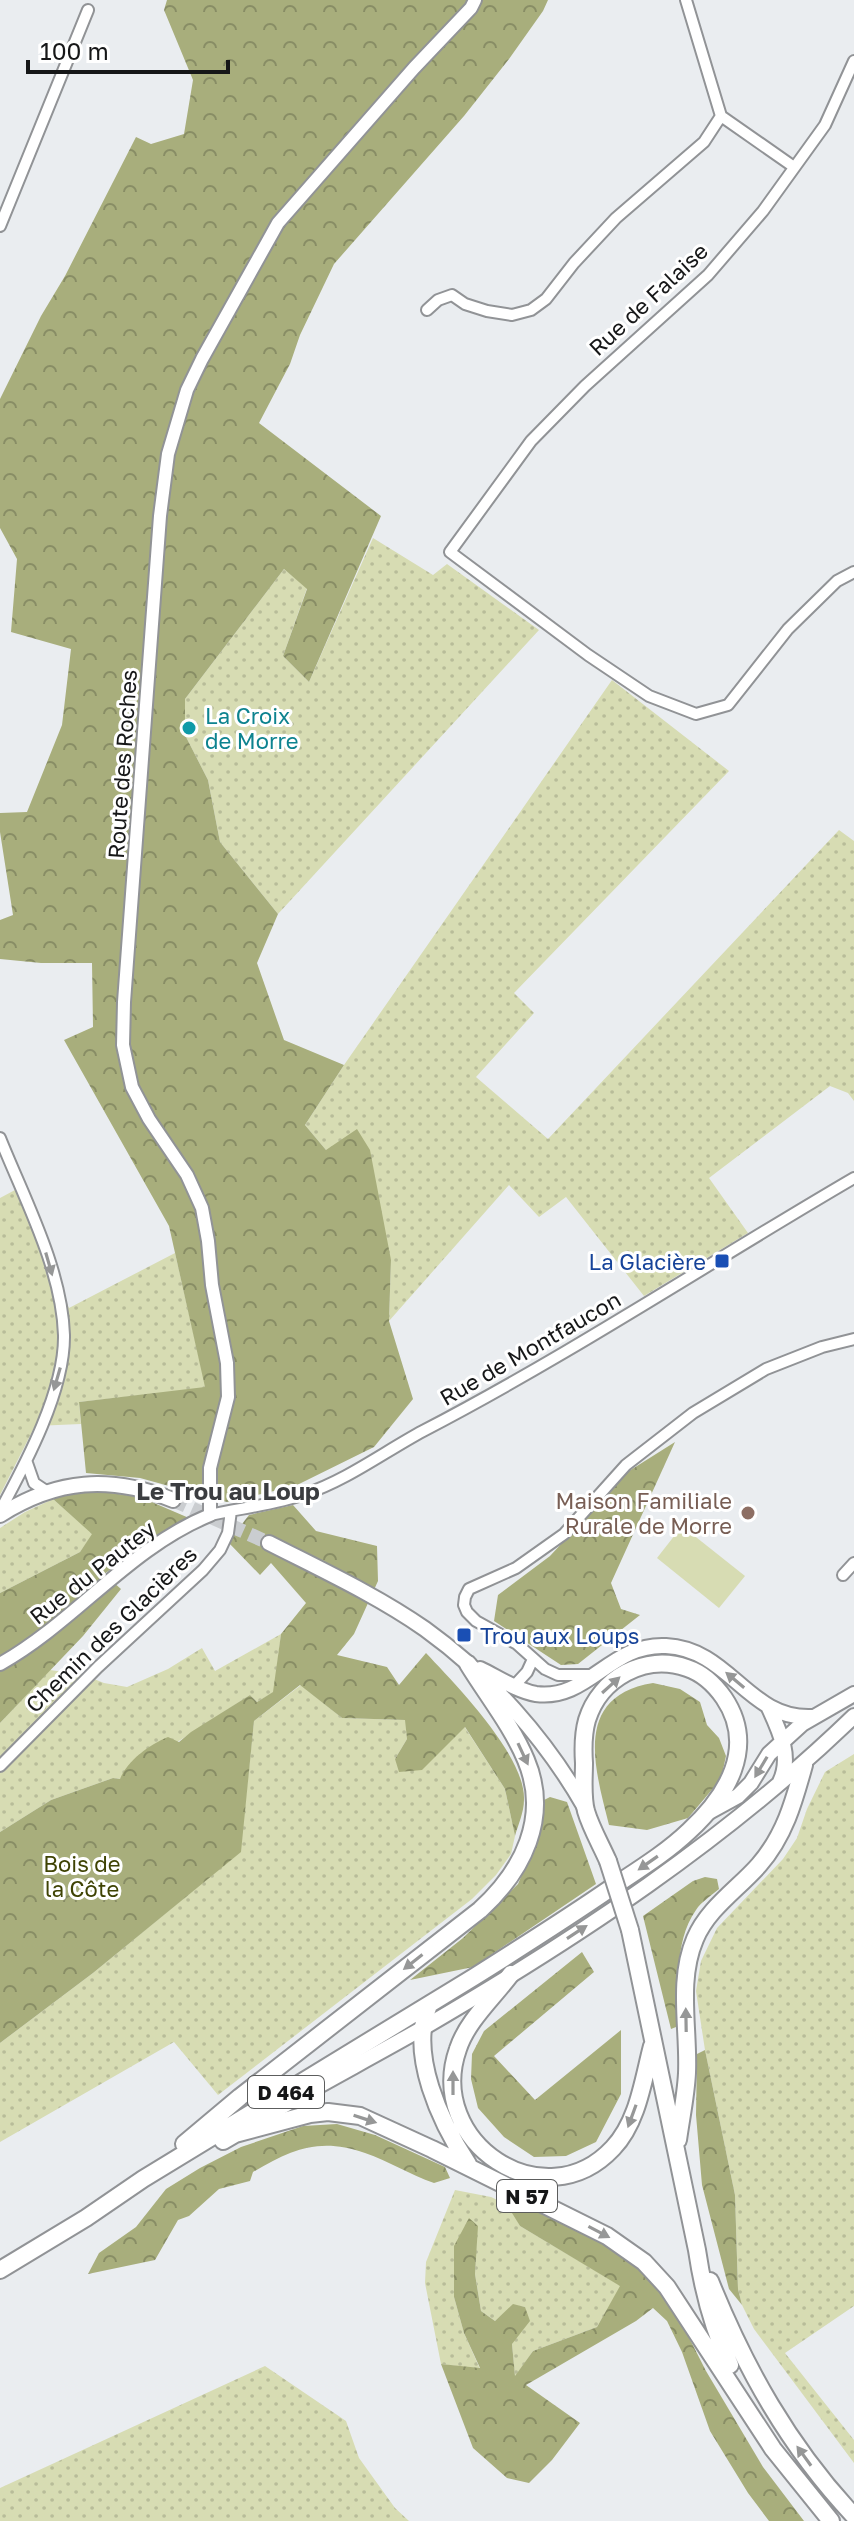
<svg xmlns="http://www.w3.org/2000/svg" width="854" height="2521" viewBox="0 0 854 2521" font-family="'Golos Text',sans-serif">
  <defs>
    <pattern id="grass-dots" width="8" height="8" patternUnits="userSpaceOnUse" patternTransform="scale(2)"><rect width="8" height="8" fill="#d7dcb3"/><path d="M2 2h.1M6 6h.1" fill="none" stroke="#b8bc99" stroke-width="1.8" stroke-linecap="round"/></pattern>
    <pattern id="forest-crowns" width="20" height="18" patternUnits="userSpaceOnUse" patternTransform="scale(2)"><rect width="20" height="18" fill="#a8ae7c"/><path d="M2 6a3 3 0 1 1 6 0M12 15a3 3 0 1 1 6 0" fill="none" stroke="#888d65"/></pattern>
  </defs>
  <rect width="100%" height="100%" fill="#eaedf0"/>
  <path fill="url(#grass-dots)" d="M373 538 433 575 447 564 539 630 278 914 220 842 208 780 185 735V699L284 569 307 588 283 656 309 682Z
    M612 680 729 771 514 993 534 1013 476 1077 548 1139 839 830 854 841V1101L848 1093 830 1086 709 1178 748 1233 644 1296 566 1197 539 1217 509 1185 389 1321 391 1260 326 1150 305 1125 344 1065Z
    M15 1190 69 1308 175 1253 206 1388 79 1402 81 1424 35 1426 0 1495V1198Z
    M53 1499 93 1534 80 1552 0 1593V1528L25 1512Z
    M281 1634 274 1692 257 1702 250 1695 120 1779 113 1778 51 1800 0 1832V1723L50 1670 84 1675 104 1683 127 1687 168 1669 202 1648 215 1671Z
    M301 1685 342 1718 406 1720 407 1739 395 1759 422 1769 464 1726 505 1789 515 1836 511 1854 496 1875 472 1899 218 2095 174 2042 0 2142V2043L93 1973 240 1852 254 1721Z
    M854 1754V2306L785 2353 854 2440V2463L754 2329 742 2305 738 2289 735 2195 705 2050 696 1991 701 1961 717 1928 783 1859 797 1838 807 1809 825 1772Z
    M455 2190 491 2197 510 2206 520 2226 621 2286 597 2327 533 2351 515 2377 512 2344 525 2307 514 2305 495 2321 481 2311 475 2274 477 2226 454 2297 464 2333 480 2369 441 2364 425 2283 426 2262Z
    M265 2366 346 2421 359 2458 395 2508 409 2521H0V2488Z"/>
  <path fill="url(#forest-crowns)" d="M167 0H548L543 11 509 59 464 116 334 264 300 335 290 364 259 423 381 516 309 682 283 656 307 589 284 569 185 699V735L208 780 220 842 278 914 257 963 284 1040 344 1065 305 1125 326 1150 357 1129 370 1150 391 1260 389 1321 413 1399 374 1447 295 1486 227 1502 140 1478 86 1473 79 1402 205 1387 169 1226 64 1040 93 1027 92 963H41L0 959V920L13 915 0 832V813L27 812 62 725 71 649 11 632 17 559 0 528V399L41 316 65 276 136 137 151 144 184 134 193 80 164 10Z
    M675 1442 611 1583 621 1609 640 1615 578 1664 561 1665 494 1621 498 1595 550 1556 629 1471Z
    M82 1489 140 1497 189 1518 165 1532 104 1574 121 1589 83 1636 0 1723V1593L80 1552 92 1534 53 1499Z
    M293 1505 316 1531 377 1546 378 1581 354 1634 337 1655 387 1667 399 1685 426 1653C455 1684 526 1756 524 1800 524 1812 518 1825 515 1836L505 1789 465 1727 422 1770 399 1772 395 1759 407 1739 405 1720 342 1718 300 1685 254 1721 241 1852 93 1973 0 2043V1832L51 1800 113 1778 120 1779C128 1760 149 1745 168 1737L179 1742 191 1732 250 1695 257 1702 273 1692 281 1634 306 1603 271 1563 260 1575 228 1542 249 1515Z
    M653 1683 680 1689 700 1702 707 1725 719 1738 726 1756 721 1779 688 1818 647 1830 609 1825C595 1769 572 1696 653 1683Z
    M550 1797 567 1802 596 1884 473 1967 410 1980 463 1938 518 1884 537 1838 544 1800Z
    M705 1877 717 1879 719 1889C711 1896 701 1902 696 1910 672 1944 681 1990 676 2027L671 2029 643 1916 693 1881Z
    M582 1952 594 1972 494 2056 535 2100 621 2030V2094L596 2142 566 2156 534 2157 504 2137 478 2108 471 2079 472 2054 484 2031Z
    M705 2050 735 2195 738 2289 742 2305 729 2289 702 2185 696 2115 697 2054Z
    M337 2124 375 2135 445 2167 450 2178 434 2183C410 2175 389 2161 365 2153 320 2137 292 2149 253 2172L250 2181 219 2189 189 2216 178 2220 155 2260 88 2274 99 2253 136 2227 166 2189 200 2168 241 2147 303 2126Z
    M508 2197 612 2248 651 2279 674 2308 706 2371 763 2467 804 2521H769L748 2493 710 2431 682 2352 667 2321 653 2308 636 2321 526 2385 580 2423 552 2460 529 2483 507 2478 473 2448 441 2364 480 2368 464 2333 454 2297V2246L469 2218 478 2226 475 2274 481 2311 495 2321 513 2304 525 2307 530 2321 512 2344 515 2376 533 2351 597 2327 620 2286 520 2226 507 2205Z"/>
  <path fill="#d7dcb3" d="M682 1526 745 1576 719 1608 657 1558Z"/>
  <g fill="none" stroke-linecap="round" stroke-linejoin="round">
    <path stroke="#cacdd0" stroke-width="14" stroke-dasharray="14 7" stroke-linecap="butt" d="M173 1500 269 1543"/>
    <g stroke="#919396" stroke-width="14">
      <path id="minor" d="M686 0 721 116
        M854 61 825 125 763 211 708 275 585 386 531 441 450 552 588 655 649 696 696 714 728 705 788 629 837 581 854 572
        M721 116 794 167
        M0 226 88 10
        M427 310 438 300 452 295 465 304 487 311 512 315 531 310 546 299 574 263 616 218 704 142 721 116
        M0 1138C24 1198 62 1269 64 1335 65 1390 26 1463 0 1511
        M27 1463 34 1483 46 1491
        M210 1515C241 1508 274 1505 305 1494 347 1480 384 1452 423 1431 571 1354 710 1262 854 1178
        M843 1575 854 1563
        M592 1675H558L545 1669 517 1644 476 1621 467 1612 464 1605 465 1597 469 1589 516 1568 564 1534 626 1465 693 1413 766 1369 822 1347 854 1339
        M515 1685 527 1672 533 1659
        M0 1766 98 1667 203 1570 220 1550 228 1533 231 1511"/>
    </g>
    <g stroke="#919396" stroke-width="16">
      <path id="tertiary" d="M0 1664C75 1622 129 1548 210 1515V1468L228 1397 227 1363 212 1285 208 1241 202 1208 187 1175 149 1119 132 1087 123 1045 124 1002 160 516 168 454 187 390 202 359 278 223 414 68 471 8 475 0"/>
    </g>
    <g stroke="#919396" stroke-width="18">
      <path id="secondary" d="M0 1515C57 1479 110 1475 173 1500
        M269 1543C322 1570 376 1595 425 1629 489 1675 545 1738 584 1806
        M480 1669C497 1677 517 1691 536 1694 588 1701 610 1643 666 1646 730 1649 748 1720 812 1717
        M769 1708C780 1732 792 1757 780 1782
        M707 1813 738 1796 751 1783 769 1754 802 1724 854 1694
        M243 2129C302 2094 363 2062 423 2028 576 1939 726 1840 854 1716"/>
    </g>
    <g stroke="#919396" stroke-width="20">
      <path id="primary" d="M630 1930 697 2250C703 2291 712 2327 730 2365
        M511 1974C494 1997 467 2021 458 2049 425 2142 544 2222 613 2148 638 2122 643 2080 652 2046
        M429 2005C408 2054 441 2123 468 2164
        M678 2140C681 2118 686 2095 687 2073 689 2029 677 1981 695 1939 708 1908 738 1889 759 1865 785 1835 794 1801 804 1765
        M223 2141 235 2134 310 2114 328 2112 360 2116 432 2149 607 2236 644 2262 667 2287 773 2449 831 2521
        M184 2144 240 2097 480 1910C523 1871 550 1817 526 1760 512 1726 487 1695 468 1664
        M0 2270 86 2218 143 2179C253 2112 364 2044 474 1977 520 1948 566 1919 611 1888 638 1870 666 1853 689 1831 727 1796 757 1747 724 1698 715 1685 702 1673 687 1668 645 1653 600 1678 587 1720 583 1734 583 1748 584 1763 584 1778 582 1796 586 1811 591 1828 601 1845 608 1861
        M710 2281C745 2368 789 2447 854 2516"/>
    </g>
    <use href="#minor" stroke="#fff" stroke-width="10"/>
    <use href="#tertiary" stroke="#fff" stroke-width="12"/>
    <use href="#secondary" stroke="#fff" stroke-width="14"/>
    <use href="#primary" stroke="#fff" stroke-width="16"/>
    <g stroke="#919396" stroke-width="20" stroke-linecap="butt">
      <path id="primary-bridge" d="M608 1861 630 1930"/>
    </g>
    <use href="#primary-bridge" stroke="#fff" stroke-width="16"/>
  </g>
  <defs><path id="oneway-solid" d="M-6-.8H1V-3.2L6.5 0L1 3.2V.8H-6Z" transform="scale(2)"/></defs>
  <g fill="#969797">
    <use href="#oneway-solid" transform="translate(49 1264) rotate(74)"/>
    <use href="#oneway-solid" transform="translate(57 1379) rotate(106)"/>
    <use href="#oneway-solid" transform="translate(735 1680) rotate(-140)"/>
    <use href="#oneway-solid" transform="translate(611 1685) rotate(-42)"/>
    <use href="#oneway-solid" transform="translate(523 1754) rotate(65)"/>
    <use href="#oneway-solid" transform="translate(761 1767) rotate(121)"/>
    <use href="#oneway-solid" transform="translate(648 1863) rotate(145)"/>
    <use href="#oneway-solid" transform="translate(577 1932) rotate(-33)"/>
    <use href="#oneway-solid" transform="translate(413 1962) rotate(142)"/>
    <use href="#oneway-solid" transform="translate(686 2020) rotate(-91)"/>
    <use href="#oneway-solid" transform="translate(453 2083) rotate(-90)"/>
    <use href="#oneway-solid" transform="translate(632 2116) rotate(110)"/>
    <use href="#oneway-solid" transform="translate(365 2119) rotate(18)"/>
    <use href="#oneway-solid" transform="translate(599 2232) rotate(28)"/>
    <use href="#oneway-solid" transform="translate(804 2456) rotate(-126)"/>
  </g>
  <circle fill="#0f9aa8" stroke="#fff" stroke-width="3" cx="189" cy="728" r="8"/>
  <g fill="#1a4fb4" stroke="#fff" stroke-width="3">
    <rect x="714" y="1253" width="16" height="16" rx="4"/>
    <rect x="456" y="1627" width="16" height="16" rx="4"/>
  </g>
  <circle fill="#8d6e63" stroke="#fff" stroke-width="3" cx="748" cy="1513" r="8"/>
  <g text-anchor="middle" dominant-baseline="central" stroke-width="6" stroke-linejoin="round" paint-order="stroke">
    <g fill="#fff" stroke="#5c5d5d" stroke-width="2">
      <rect x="248" y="2076" width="76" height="32" rx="6"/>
      <rect x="497" y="2180" width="60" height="32" rx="6"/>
    </g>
    <g font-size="20" font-weight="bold" fill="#161718">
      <text x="286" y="2092">D 464</text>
      <text x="527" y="2196">N 57</text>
    </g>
    <g font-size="22" fill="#161718" stroke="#fff">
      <text transform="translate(648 299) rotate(-43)">Rue de Falaise</text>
      <text transform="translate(122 764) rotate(-86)">Route des Roches</text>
      <text transform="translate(530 1348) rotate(-30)">Rue de Montfaucon</text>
      <text transform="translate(92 1572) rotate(-38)">Rue du Pautey</text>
      <text transform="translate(111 1629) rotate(-44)">Chemin des Glacières</text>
    </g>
    <g font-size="22" fill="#0d838f" stroke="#fff" text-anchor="start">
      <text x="205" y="715">La Croix<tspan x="205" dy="25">de Morre</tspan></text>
    </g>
    <g font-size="22" fill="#164399" stroke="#fff" text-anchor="end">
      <text x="706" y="1261">La Glacière</text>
      <text x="480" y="1635" text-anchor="start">Trou aux Loups</text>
    </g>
    <g font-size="22" fill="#785e54" stroke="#fff" text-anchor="end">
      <text x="732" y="1500">Maison Familiale<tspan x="732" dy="25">Rurale de Morre</tspan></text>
    </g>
    <g font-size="22" fill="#3f4304" stroke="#fff">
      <text x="82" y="1863">Bois de<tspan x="82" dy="25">la Côte</tspan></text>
    </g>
    <g font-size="24" font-weight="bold" fill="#3b3d40" stroke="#fff">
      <text x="228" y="1490">Le Trou au Loup</text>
    </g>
  </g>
  <path d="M28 60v12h200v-12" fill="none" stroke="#161718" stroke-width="4"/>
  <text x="40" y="60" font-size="24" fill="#161718" stroke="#ffffff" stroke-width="6" paint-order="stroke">100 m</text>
</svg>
